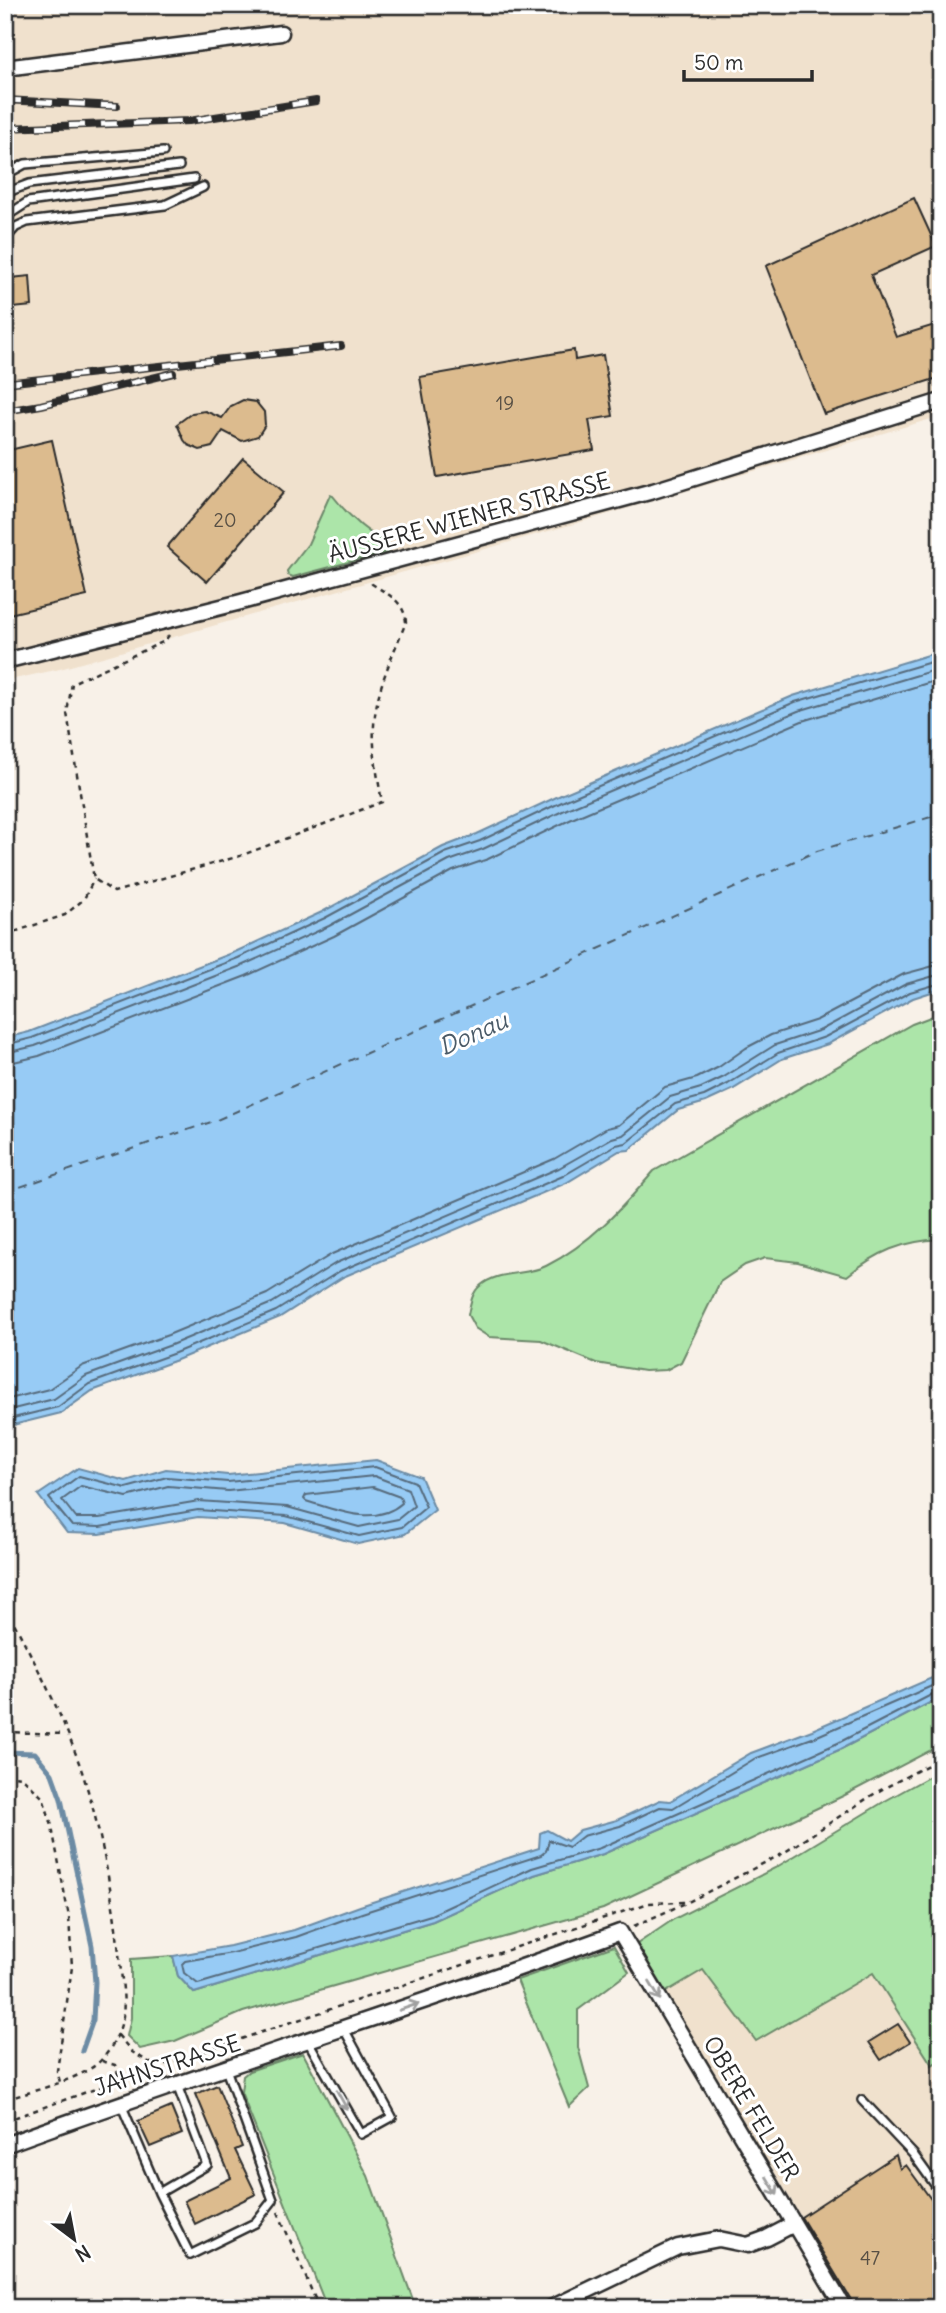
<svg xmlns="http://www.w3.org/2000/svg" width="946" height="2313" viewBox="0 0 946 2313" font-family="Delius,sans-serif">
  <rect width="100%" height="100%" fill="#f8f1e8"/>
  <filter id="ink" filterUnits="userSpaceOnUse"><feTurbulence type="fractalNoise" baseFrequency=".0143" numOctaves="2"/><feDisplacementMap in="SourceGraphic" scale="14" xChannelSelector="R" yChannelSelector="G"/><feConvolveMatrix kernelMatrix="1 2 1 2 8 2 1 2 1" color-interpolation-filters="sRGB"/></filter>
  <g filter="url(#ink)">
    <path fill="#f0e1cd" d="M5 5H941V416L595 518 60 669 5 681Z
      M703 1970 756 2041 873 1973 931 2065 941 2059V2308H856L666 1992Z"/>
    <path fill="#ace5a9" stroke="#6c886a" stroke-width="2" d="M330 495 333 496C349 517 366 532 389 545L390 549 387 552 293 577 288 575 287 571 308 544Z
      M941 1013V1239C902 1241 877 1252 847 1276L798 1262 765 1258 745 1265 720 1282 681 1362 666 1370 644 1371 596 1363 541 1340 489 1337 475 1328 468 1315C470 1305 472 1292 480 1286 498 1270 526 1276 546 1266 590 1244 623 1207 654 1171L912 1024Z
      M941 1697V1745L845 1795 603 1909 243 2012 175 2041 140 2049 127 2036 131 2018V1959L173 1956 178 1976 194 1993 433 1921 534 1875 603 1854 841 1749Z
      M941 1770V2059L932 2065 873 1973 756 2041 703 1970 666 1992 637 1944 674 1919 775 1868 885 1801Z
      M614 1946 629 1972 578 2010V2047L589 2088 569 2107 517 1980Z
      M303 2053 368 2176 416 2308H327L241 2092 243 2076 249 2071Z"/>
    <path fill="#97cbf5" stroke="#6c8ba4" stroke-width="2" d="M941 651V989L913 998 828 1044 782 1059 732 1090 706 1102 678 1110 629 1150 619 1151 566 1183 343 1277 280 1317 177 1360 92 1391 61 1413 5 1427V1038L29 1032 235 952 322 912 443 847 477 834 563 794 793 696Z
      M376 1460 421 1477 435 1510 405 1534 358 1544 285 1523 198 1517 100 1534 67 1533 38 1495 78 1468 126 1481 166 1469 228 1475Z
      M941 1674V1697L841 1749 603 1854 534 1875 433 1921 194 1993 178 1976 173 1956 230 1946 294 1930 360 1906 539 1848 540 1833 547 1830 567 1841 580 1830 617 1820 660 1800 670 1801 751 1753 812 1730Z"/>
    <g fill="none" stroke-linecap="round" stroke-linejoin="round">
      <path stroke="#566b7c" stroke-width="2" d="M5 1045 32 1038 238 958 325 918 445 853 480 841 566 800 795 702 941 659
        M5 1053 35 1046 241 966 329 926 449 861 483 849 569 808 798 711 941 668
        M5 1064 39 1056 246 976 334 936 453 871 488 859 574 818 802 721 941 679
        M5 1400 49 1389 82 1366 168 1335 267 1294 332 1254 554 1159 607 1128 619 1125 665 1087 697 1078 719 1067 746 1048 771 1035 817 1020 904 974 941 964
        M5 1411 54 1399 86 1376 171 1345 272 1303 336 1263 559 1168 612 1138 623 1135 670 1097 701 1088 724 1077 775 1045 821 1030 906 984 941 974
        M5 1420 58 1407 89 1384 175 1353 276 1311 340 1271 563 1176 616 1145 626 1143 675 1104 704 1096 728 1084 778 1053 825 1037 910 992 941 983
        M375 1467 415 1482 426 1507 402 1527 359 1536 286 1516 198 1510 100 1527 72 1526 49 1498 79 1476 126 1488 167 1477 228 1482Z
        M374 1476 408 1489 414 1506 398 1519 359 1527 287 1507 199 1501 99 1518H76L62 1500 81 1486 127 1497 168 1486 228 1491Z
        M373 1487 400 1497 402 1503C375 1527 336 1510 306 1501L304 1499 306 1495Z
        M941 1682 815 1737 754 1759 673 1808 660 1807 620 1826 583 1836 569 1847 549 1840 546 1851 541 1855 362 1913 296 1937 232 1953 185 1961 182 1964 184 1973 198 1984 431 1915 532 1868 600 1848 838 1743 935 1693 941 1692"/>
      <path stroke="#6c8ba4" stroke-width="5" d="M5 1752 35 1753 52 1774 61 1799 92 1946 95 1982 93 2020 82 2051"/>
      <path stroke="#4b5b68" stroke-width="2" stroke-dasharray="9 7" stroke-linecap="butt" d="M5 1192 217 1120 817 851 941 814"/>
    </g>
    <path fill="#dcbb8e" stroke="#2b2b2b" stroke-width="2" d="M914 198 936 246 871 275 896 337 941 323V377L824 414 766 266Z
      M30 276 32 306 13 308 11 278Z
      M574 350 575 360 603 355 613 416 589 420 594 450 437 477 420 377Z
      M243 400 256 402 264 412 265 425 258 436 242 441 223 431 212 447 200 450 188 445 184 440 177 424 192 413 205 411 222 418 231 406Z
      M52 440 87 596 5 615V451Z
      M243 458 284 492 207 582 167 547Z
      M898 2024 910 2042 881 2060 869 2042Z
      M217 2085 242 2147 235 2150 256 2194 195 2224 184 2201 231 2178 196 2094Z
      M171 2107 182 2134 150 2147 138 2121Z
      M896 2155 900 2169 906 2165 941 2213V2308H856L801 2217Z"/>
    <g fill="none" stroke-linecap="round" stroke-linejoin="round">
      <g stroke="#2b2b2b" stroke-width="12">
        <path id="lane" d="M5 175 25 164 163 152
          M5 196 13 190 29 184 179 166
          M5 217 28 202 194 179
          M5 239 16 227 27 222 165 205 203 187
          M308 2041 361 2134 392 2117 344 2029
          M862 2100 913 2154 941 2193
          M121 2104 159 2193 190 2255 255 2223 273 2200 226 2069
          M159 2193 207 2165 177 2085"/>
      </g>
      <g stroke="#2b2b2b" stroke-width="19">
        <path id="street" d="M5 68 281 33
          M5 661 241 602 653 491 941 401
          M5 2145C209 2070 416 2007 620 1932L844 2308
          M5 2306 7 2308
          M551 2308 678 2247 719 2239 748 2245 767 2238 794 2224"/>
      </g>
      <path stroke="#2b2b2b" stroke-width="2.5" stroke-dasharray="5 5" stroke-linecap="butt" d="M169 635 165 641 72 683 67 713 94 879 114 892 240 856 382 802C377 773 371 744 375 715 379 683 394 652 406 622 404 601 389 595 372 584L371 581
        M5 935 65 915 84 899 94 879
        M5 1606C35 1662 66 1720 85 1781 103 1839 114 1902 120 1963 122 1981 125 1999 123 2016 120 2032 113 2047 102 2059 85 2079 31 2091 5 2100
        M5 1732 65 1734
        M5 1775 22 1777 43 1798 51 1822 69 1917 72 1967 57 2071 60 2082
        M634 1926 688 1902 782 1854 877 1792 941 1758
        M118 2035 132 2052 157 2067
        M102 2061 115 2065 123 2089
        M5 2121 157 2067 649 1903 688 1902
        M278 2212 319 2308"/>
      <use href="#lane" stroke="#fff" stroke-width="7"/>
      <use href="#street" stroke="#fff" stroke-width="14"/>
      <g stroke="#2b2b2b" stroke-width="8">
        <path id="rail" d="M5 100 117 106
          M5 128 189 121 316 101
          M5 383 341 346
          M5 411 41 405 173 373"/>
      </g>
      <use href="#rail" stroke="#fff" stroke-width="5" stroke-dasharray="16" stroke-linecap="butt"/>
    </g>
    <defs><path id="oneway-shaft" d="M-6 0H5M1.5-3L5.5 0L1.5 3" fill="none" stroke-width="1.6" stroke-linecap="round" stroke-linejoin="round" transform="scale(1.75)"/></defs>
    <g stroke="#a0a0a0">
      <use href="#oneway-shaft" transform="translate(655 1991) rotate(59)"/>
      <use href="#oneway-shaft" transform="translate(409 2007) rotate(-19)"/>
      <use href="#oneway-shaft" transform="translate(342 2100) rotate(61)"/>
      <use href="#oneway-shaft" transform="translate(772 2186) rotate(59)"/>
    </g>
  </g>
  <g text-anchor="middle" dominant-baseline="central" stroke-width="6" stroke-linejoin="round" paint-order="stroke">
    <g font-size="19" fill="#574f44">
      <text x="505" y="403">19</text>
      <text x="225" y="520">20</text>
      <text x="870" y="2258">47</text>
    </g>
    <g font-size="23" fill="#2b2b2b" stroke="#fff">
      <text transform="translate(469 517) rotate(-15)">ÄUSSERE WIENER STRASSE</text>
      <text transform="translate(167 2065) rotate(-18)">JAHNSTRASSE</text>
      <text transform="translate(752 2108) rotate(59)">OBERE FELDER</text>
    </g>
    <g font-size="24" font-style="italic" fill="#4b5b68" stroke="#fff">
      <text transform="translate(473 1033) rotate(-24)">Donau</text>
    </g>
  </g>
  <rect width="946" height="2313" fill="none" stroke="#fff" stroke-width="28"/>
  <rect x="14" y="14" width="918" height="2285" fill="none" stroke="#2b2b2b" stroke-width="2.5" filter="url(#ink)"/>
  <g transform="translate(74 2239) rotate(148)" stroke="#ffffff" stroke-width="5" paint-order="stroke">
  <path d="M0-5L12 26L0 18L-12 26Z" fill="#2b2b2b"/>
  <text y="-10" font-size="19" font-weight="bold" text-anchor="middle" fill="#2b2b2b">N</text>
  </g>
  <path d="M684 70v10h128v-10" fill="none" stroke="#2b2b2b" stroke-width="3.5"/>
  <text x="694" y="70" font-size="21" fill="#2b2b2b" stroke="#ffffff" stroke-width="5" paint-order="stroke">50 m</text>
</svg>
